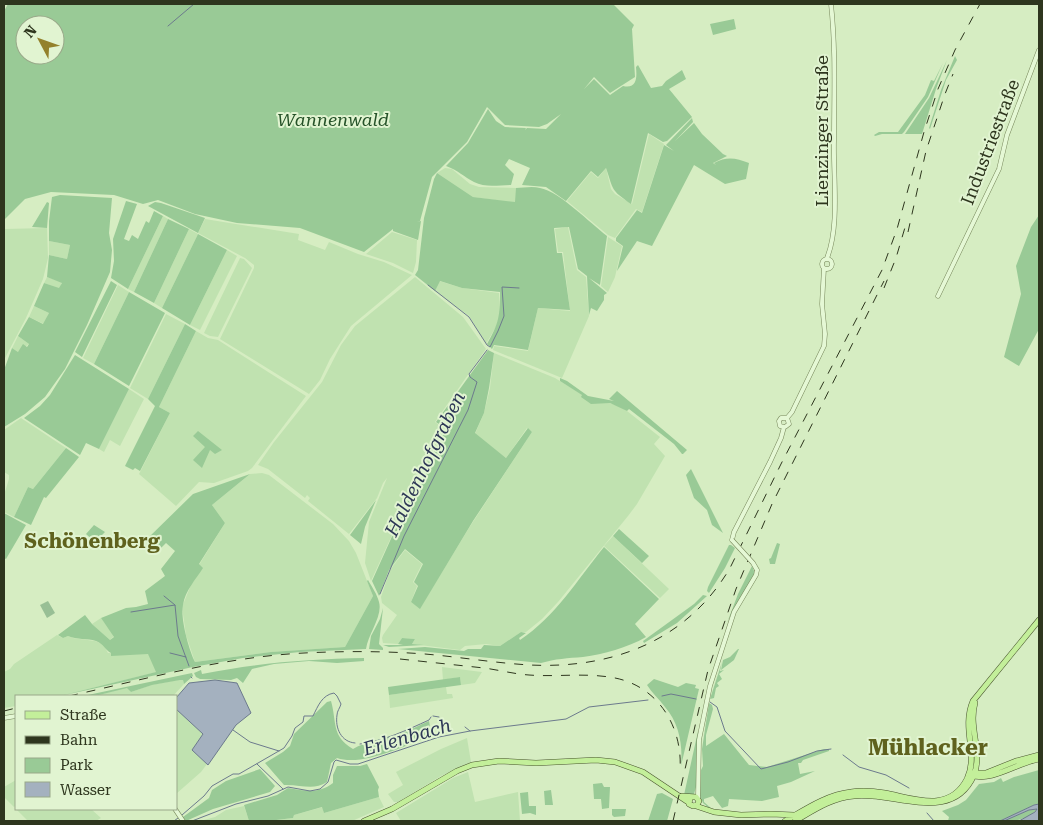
<svg xmlns="http://www.w3.org/2000/svg" width="1043" height="825" viewBox="0 0 1043 825" font-family="'Roboto Serif',serif">
  <rect width="100%" height="100%" fill="#d6edc2"/>
  <path fill="#c0e2b0" d="M649 134 664 144 642 212 636 209 615 238 608 235 567 201 591 172 598 178 606 168 611 189 615 194 632 204Z
    M445 168 452 169 470 184 479 187 516 188V203L473 197 437 173Z
    M163 216 168 219 134 292 128 289Z
    M205 219 299 234 298 240 325 250 329 242 358 254 384 262 412 275 351 326 330 359 320 380 309 394 220 339 254 268V265L245 258 198 233Z
    M568 227 577 270 586 277 589 316 562 378 493 350 494 346 528 351 538 308 570 311 563 252H558L555 229Z
    M47 228 48 258 43 279 26 318 4 360V229Z
    M189 229 198 234 162 308 154 303Z
    M392 232 417 240 416 262 413 273 393 263 366 254Z
    M608 237 622 246 615 277 608 292 601 286Z
    M49 241 70 245 67 259 49 255Z
    M227 250 237 256 200 330 190 325Z
    M240 258 244 259 252 268 218 337 210 336 204 333Z
    M47 277 62 282 60 289 44 283Z
    M415 277 463 317 486 349 435 422 445 429 410 496 371 581 365 563 369 522 387 478 383 483 377 498 349 534 308 501 310 498 307 495 305 498 268 469 258 465 274 442 322 382 341 345 355 326Z
    M439 281 462 288 499 293 500 313 497 325 486 344 469 316 435 291Z
    M118 285 129 292 94 364 83 358Z
    M34 306 49 313 44 324 29 317Z
    M166 314 185 324 148 399 130 388Z
    M196 331 208 338 218 340 306 396 252 468 248 471 214 483 199 482 176 506 139 474 170 413 159 407Z
    M18 336 29 344 18 352 12 348Z
    M494 353 555 378 583 395 616 405 627 411 660 437 654 444 665 456 637 504 628 516 558 602 542 619 526 632H521L500 646 486 644 465 646 460 650 412 644 415 639 402 638 398 644 383 643 382 638 383 635 397 615 382 603 381 597 390 570 405 550 422 564 413 582 417 586 411 602 420 608 469 528 532 432 527 428 506 458 475 434 484 413 490 388Z
    M129 389 144 399 120 446 110 440 104 452 99 449Z
    M21 418 66 448 33 489 28 487 14 517 4 512V495L9 479V475L4 472V430Z
    M262 473 269 475 333 524 349 541 356 553 373 596 345 647 272 652 195 662 186 635 182 607 199 565 225 523 212 505 250 474Z
    M613 536 669 589 660 598 604 546Z
    M101 618 114 636 110 640 92 624Z
    M57 635 63 638 68 636 73 638 95 641 103 644 108 653H148L157 672 60 696H16V706L4 708V672L10 669 14 664Z
    M442 667 482 672 475 683 461 685 460 677 443 680Z
    M183 679 184 684 173 696H95L128 687 131 692 151 685Z
    M446 687 447 694H452L453 698 390 708 389 695Z
    M176 709 203 734 192 750 207 764 201 772 176 794Z
    M467 738 471 762 441 776 398 802H394L388 794 403 785 396 772 441 749Z
    M468 772 475 802 518 792 520 821H401L396 813 453 778Z
    M16 780V805L14 807 4 797V787Z
    M379 797 384 807 352 821H268L293 818 294 815 323 807 324 813Z
    M244 806 249 821H200L215 817 226 810Z
    M18 809H91L101 818 96 821H28L17 810Z"/>
  <path fill="#99ca96" fill-rule="evenodd" d="M8 4H613L634 25 632 29 635 77 610 93 594 77 584 89 594 79 610 95 623 86C637 89 637 78 636 67L638 65 651 88 662 86 666 81 682 70 686 79 669 89 692 117 667 141 663 142 648 133 631 204C610 189 614 191 606 168L598 177 591 171 566 201 546 187 522 185 530 168 509 159 505 165 514 174 511 185C499 185 485 188 474 182 464 177 458 170 446 166L468 143 488 109 496 121 505 127 526 128 525 130 527 128 546 129 561 114 547 124 539 127 505 125 487 107 467 142 432 177 420 221 417 222 421 221 418 240 393 231V229L364 252 300 228 237 223 195 214 158 200 143 204 114 195 51 192 25 199 4 220V11ZM25 25H55V55H25Z
    M734 19 736 29 713 35 710 24Z
    M955 56 957 60 946 80 930 129 929 128 941 90Z
    M947 60 936 89 922 134H905L929 98Z
    M943 63 928 97 904 132 902 134H882L875 136 874 135 879 132H898L925 95 931 80 934 81Z
    M692 118 693 122 675 141 694 123 702 134 723 154 727 156 713 163 716 165 714 163C727 156 736 158 749 163L746 179 725 184 694 165 652 246 637 241 617 271 623 246 616 241V238L637 210 642 213 664 145 674 151 666 145Z
    M437 173 473 197 515 202 516 188C523 188 532 186 540 188 559 191 591 224 607 236L600 285 589 278 607 293 604 295V300L597 311 591 308 589 315 587 276 578 269 569 227 554 228 557 253H562L570 310 538 308 528 350 494 345 492 349 487 344C499 323 500 316 500 292L462 288 440 281 435 291 415 275 418 270 424 218 434 179Z
    M60 195 112 198 109 233 112 250 110 272 87 325 65 369 45 397 25 414 4 427V370L12 348 18 352 23 344 27 347 29 344 18 336 29 317 43 324 49 313 34 306 44 283 59 288 62 283 47 277 49 255 67 259 70 245 49 241V221L52 197Z
    M126 201 137 204 124 239 129 241 132 235 138 239 146 221 149 223 154 211 163 216 128 289 111 278 114 261 113 239Z
    M47 202 49 203 47 228 32 227Z
    M155 202 161 203 205 218 198 233 148 206Z
    M1039 215V329L1019 366 1004 357 1021 294 1016 266 1031 227Z
    M168 219 189 229 154 303 134 292Z
    M198 234 227 250 190 325 162 308Z
    M111 281 117 285 82 357 75 352Z
    M129 292 165 313 129 386 94 364Z
    M185 324 196 331 159 407 170 413 140 471 135 468 133 470 125 466 155 406 148 399Z
    M488 350 494 353 489 388 484 413 475 433 506 458 528 428 532 432 473 521 420 609 411 602 418 586 414 582 423 564 405 549 389 570 379 596 372 581 412 492 446 429 436 422Z
    M75 355 129 389 99 449 86 443 80 455 24 418 40 406 50 395Z
    M560 378 567 381 588 396 614 401 609 399 617 391 687 450 683 454H682L674 444 629 409 627 411 610 403 591 404 581 397 582 395 560 381Z
    M198 431 222 450 215 454 210 450 202 468 193 460 205 447 193 436Z
    M66 448 79 457 46 498 44 497 31 525 14 517 28 487 33 489Z
    M691 469 723 533 712 525 707 510 694 498 686 475Z
    M250 474 212 505 225 523 199 564 203 568C196 579 185 591 183 605 180 618 189 650 195 662L271 652 345 647 373 596 367 581 368 580C372 587 377 594 379 602 383 616 368 634 366 649L300 652 243 658 193 667 60 696 156 672 148 654 111 656V653C105 650 104 644 96 641 87 638 77 640 68 636L63 638 58 635 85 615 92 624 110 640 114 637 101 618 126 608 136 607 148 604 145 591 165 576 161 569 175 551 166 543 158 551 146 540 193 494Z
    M376 500 365 527 361 544 350 535Z
    M4 513 26 525 6 559 4 558Z
    M94 525 105 532 95 542 86 534Z
    M619 529 649 556 642 563 613 536Z
    M777 543 780 544 775 564H770L769 559 771 558Z
    M729 545H731L735 548 725 568 709 593 707 591 708 587Z
    M604 547 659 599 635 624 646 637C627 648 604 654 583 657 568 658 555 659 541 663L398 649 425 647 464 651 468 649H481L484 645 500 646 521 632 526 633 519 638 520 640C555 617 578 579 604 547Z
    M752 566 754 571V575L735 606 727 623 738 594Z
    M703 595 707 596 677 623 644 643 643 641 694 604Z
    M383 608 379 644 383 648V650L369 649 371 636 380 619Z
    M402 638 415 639 412 644 424 645 389 647 383 645H403L398 644Z
    M738 649H739L734 660 721 670 723 660 730 657Z
    M364 658V661L337 663 309 661 274 664 252 669 243 683 237 678 231 680 200 679 196 677 194 673 201 670 202 674C256 663 309 659 364 658Z
    M722 662 720 671 724 670 719 674 722 679 717 683 719 686 716 688 714 698 710 699Z
    M192 673 193 676 184 684 183 680H180L152 685 131 692 127 688 95 696H83Z
    M460 677 461 685 389 695 388 687Z
    M654 679 678 687 686 683 696 685 695 688 699 689 681 766C683 745 679 723 665 707 659 699 652 693 647 685Z
    M331 701C337 722 331 736 353 749 364 742 386 738 399 734 409 731 419 725 429 721L431 732V736C406 745 362 767 337 758L331 763 327 782C313 791 300 784 284 785L265 763 283 752 290 746 294 734 327 702Z
    M709 703 712 705 713 709 706 735V746L724 734 749 765 767 767 824 749H829V751L803 760 801 763H798L800 774 815 771 791 782 777 786 779 797 762 801 729 799 728 806 722 808 713 796 704 799V802L712 809H710L703 803 700 796 701 770 703 766 702 749Z
    M698 731 696 787 694 794 684 795Z
    M367 764 379 787 378 790 379 797 324 813 322 807 294 815 293 818 268 821H249L244 805 277 795 288 788C305 791 319 794 333 783V775L337 766H360Z
    M260 769 275 786 270 792 213 809 186 821 183 817 209 798 212 790 226 781Z
    M1039 770V804L1034 805 1000 821H948L949 817 942 811 958 805 966 800 979 784 994 782 1001 778 1003 782 1014 777Z
    M602 783 604 787H610L609 808 602 809 601 799H594L593 784Z
    M551 790 553 805H545L544 791Z
    M528 792 529 806H536V815L530 813 522 814 520 793Z
    M662 793 673 799 667 821H648L657 794Z
    M612 809H626L625 816 614 817 612 815Z
    M1037 809C1029 819 1017 821 1004 821L1029 810Z"/>
  <path fill="#98bf95" d="M48 601 55 613 47 618 40 605Z"/>
  <path fill="#a4b1bf" stroke="#6c7a8d" d="M215 680 237 683 251 713 236 725 208 765 192 750 203 734 176 709V698L189 683Z
    M1039 804V820L1037 821H1019L1035 812 1037 809 1029 810 1004 821H1000L1034 805Z"/>
  <g fill="none" stroke-linecap="round" stroke-linejoin="round">
    <path stroke="#6c7a8d" stroke-width="1" d="M168 26 194 4
      M428 285 469 317 487 345 490 347 498 331 504 316 502 287 519 288
      M380 594 404 536 468 410 477 382 470 377 469 374 487 350
      M164 596 175 605
      M131 612 175 605 178 636 189 666
      M170 653 186 657
      M191 677 192 678
      M662 696 671 694 696 699
      M710 702 717 707 725 731 761 769 788 762 817 751 831 749
      M433 716 439 717
      M465 727 470 731
      M233 730 250 742 279 751
      M360 744C384 741 407 730 429 720L431 717
      M843 755 859 767 886 775 909 788
      M257 764 283 789
      M927 813 934 821
      M182 815 204 796 212 786 233 774H239L284 748 292 736 295 728 303 722 304 716H313C318 706 322 695 334 693L337 696 341 704C340 708 337 711 337 715 335 728 341 742 355 743
      M174 821 178 818
      M192 821 236 804 268 796 288 787 310 791 320 789 328 782 334 762 336 760 350 764H358L439 737 470 731 566 719 589 707 648 700"/>
    <g stroke="#76865a" stroke-width="5">
      <path id="minor" d="M827 258C840 226 833 176 834 141 834 95 836 50 831 4
        M822 264a5 5 0 1 1 10 0a5 5 0 1 1-10 0Z
        M938 296 999 169 1007 135 1039 50
        M787 418H781L779 421 780 426 785 427 789 424 787 418 792 412 824 346 825 334 822 304 824 268
        M732 540 734 532 770 462 781 438 784 427
        M4 718 16 716
        M698 798 699 740 710 686 734 612 756 575 757 570
        M175 809 183 821"/>
    </g>
    <g stroke="#49542e" stroke-width="6">
      <path id="major" d="M972 773H986L1016 761 1039 755
        M972 775C990 783 1019 762 1039 759
        M682 796 696 797 699 801 697 805 693 806 689 804 690 798
        M696 806 714 812 741 815 771 814 794 815
        M364 821 392 809 457 771 472 765 499 761 536 763 596 760 615 762 643 772 688 802
        M785 821C806 809 826 795 851 792 862 790 873 791 885 793 913 798 949 814 967 779 979 754 961 729 973 701L1039 620
        M795 821C814 810 831 798 854 796 894 791 952 825 974 775 983 752 968 727 975 703"/>
    </g>
    <use href="#minor" stroke="#e5f8d5" stroke-width="4"/>
    <use href="#major" stroke="#c3ef9a" stroke-width="5"/>
    <path stroke="#2e361e" stroke-width="1" stroke-dasharray="9 9" stroke-linecap="butt" d="M908 232 926 151 945 94 953 74
      M884 288 896 258 906 224
      M400 659C428 662 456 665 484 668 499 670 514 674 529 675 556 677 583 673 609 677 656 683 683 725 680 770
      M69 696C146 679 224 657 304 653 344 651 384 651 425 654 460 657 495 663 530 665 612 669 687 641 730 568L781 464 882 270 897 229 924 132 938 89 955 50 980 4
      M4 711 16 708
      M673 821 708 670 736 589 772 504 884 281"/>
    <g stroke="#76865a" stroke-width="5" stroke-linecap="butt">
      <path id="minor-bridge" d="M732 540 753 563 757 570"/>
    </g>
    <use href="#minor-bridge" stroke="#e5f8d5" stroke-width="4"/>
  </g>
  <g text-anchor="middle" dominant-baseline="central" stroke-width="4" stroke-linejoin="round" paint-order="stroke">
    <g font-size="18" font-style="italic" fill="#255228" stroke="#e1f4d1">
      <text x="333" y="119">Wannenwald</text>
    </g>
    <g font-size="18" fill="#2e361e" stroke="#e1f4d1">
      <text transform="translate(821 131) rotate(-90)">Lienzinger Straße</text>
      <text transform="translate(990 142) rotate(-69)">Industriestraße</text>
    </g>
    <g font-size="19" font-style="italic" fill="#2d3756" stroke="#e1f4d1">
      <text transform="translate(425 464) rotate(-64)">Haldenhofgraben</text>
      <text transform="translate(407 737) rotate(-16)">Erlenbach</text>
    </g>
    <g font-size="20" font-weight="bold" fill="#5f621e" stroke="#e1f4d1">
      <text x="92" y="541">Schönenberg</text>
    </g>
    <g font-size="22" font-weight="bold" fill="#5f621e" stroke="#e1f4d1">
      <text x="928" y="747">Mühlacker</text>
    </g>
  </g>
  <rect width="1043" height="825" fill="none" stroke="#2e361e" stroke-width="10"/>
  <rect x="15" y="695" width="162" height="115" fill="#e1f4d1" stroke="#99a889"/>
  <rect x="25" y="711" width="25" height="8" fill="#c3ef9a" stroke="#99a889"/>
  <text x="60" y="720" font-size="15" fill="#2e361e">Straße</text>
  <rect x="25" y="736" width="25" height="8" fill="#2e361e" stroke="#99a889"/>
  <text x="60" y="745" font-size="15" fill="#2e361e">Bahn</text>
  <rect x="25" y="758" width="25" height="15" fill="#99ca96" stroke="#99a889"/>
  <text x="60" y="770" font-size="15" fill="#2e361e">Park</text>
  <rect x="25" y="782" width="25" height="15" fill="#a4b1bf" stroke="#99a889"/>
  <text x="60" y="795" font-size="15" fill="#2e361e">Wasser</text>
  <g transform="translate(40 40) rotate(311)"><circle r="24" fill="#e1f4d1" stroke="#99a889"/>
  <path d="M0-4L9 19L0 12L-9 19Z" fill="#93812b"/>
  <text y="-8" font-size="14" font-weight="bold" text-anchor="middle" fill="#2e361e">N</text>
  </g>
</svg>
